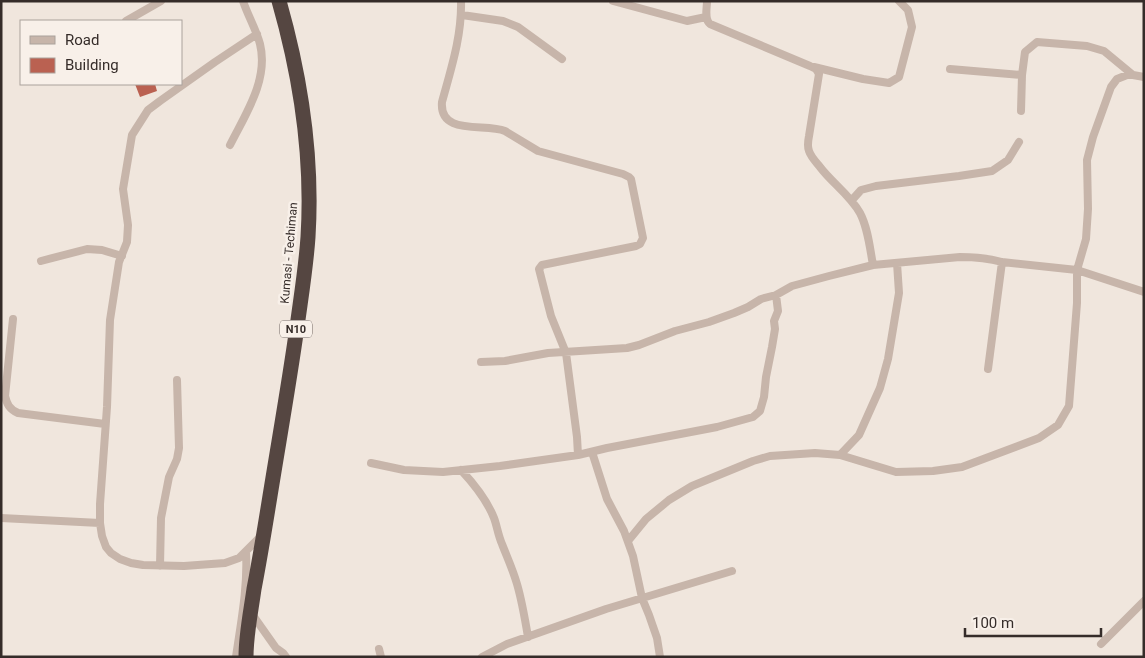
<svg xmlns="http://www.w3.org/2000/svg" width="1145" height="658" viewBox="0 0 1145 658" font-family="Roboto,sans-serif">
  <rect width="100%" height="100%" fill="#f0e6dd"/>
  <path fill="#ba6151" d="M135 84H155L157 91 140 97Z"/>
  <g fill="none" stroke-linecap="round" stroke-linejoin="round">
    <path stroke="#c7b5aa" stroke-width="8" d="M461 1C462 36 451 69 442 102 439 136 485 123 505 131L538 151 623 174 629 177 631 179 643 238 640 244 636 246 542 265 539 269 551 316 566 353 577 437 578 455
      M613 1 687 21 706 17
      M707 1C707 9 704 19 710 24L810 66 816 69 819 74 809 136C808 141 807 146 809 151 811 157 816 162 820 167 832 183 850 195 860 213 868 228 870 249 873 265
      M462 15 503 21 518 27 562 59
      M126 21 161 1
      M257 34 215 62 160 101 148 110 132 135 123 189 128 225 127 242 119 262 110 320 107 407 100 504V523L102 536 106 547 111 553 120 559 131 563 143 565 184 566 225 563 239 558 258 539 263 536
      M814 67 863 79 889 83 899 77 912 27 908 10 899 1
      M950 69 1022 75
      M1021 111 1022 75 1025 52 1037 42 1087 46 1104 51 1133 75
      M230 145C245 115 269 80 260 44 256 29 248 16 243 1
      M852 200 861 190 876 186 959 176 992 171 1008 160 1019 142
      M41 261 87 249 102 250 122 256
      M13 319 5 396C7 404 9 409 18 413L105 424
      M481 362 505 361 548 353 627 348 639 345 675 331 709 322 734 313 748 307 761 299 776 295 792 286 829 276 873 265 960 257C975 257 988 258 1002 262L1077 270 1144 292
      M988 369 1002 262
      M592 452 607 499 624 531 633 556 642 598 649 615 657 638 660 657
      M840 455 896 472 933 471 962 467 1039 438 1058 425 1069 406 1077 303V270L1086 239 1088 209 1087 160 1093 137 1111 87 1117 79 1127 75H1133L1144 77
      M371 463 404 470 443 472 500 466 578 455 607 448 717 427 753 417 760 411 764 397 766 377 772 347 775 329 774 321 778 311 776 295
      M461 470C474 484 487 500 494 518 497 526 498 535 502 544 507 557 513 570 517 584 522 601 525 619 528 637
      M1 518 100 523
      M628 541 646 519 669 500 692 486 753 461 770 456 815 453 840 455 859 435 880 388 888 359 899 293 897 263
      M160 566 161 518 169 477 177 459 179 448 177 380
      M252 614 276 648 283 653 286 657
      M1101 644 1144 601
      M379 649 381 657
      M236 657C241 622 248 587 246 552
      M482 657 507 644 606 609 732 571"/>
    <path stroke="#554641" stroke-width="15" d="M246 657C246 634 251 611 254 589 260 558 265 527 270 496 279 440 289 384 297 327 301 297 306 267 308 237 313 157 301 78 279 1"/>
  </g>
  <g text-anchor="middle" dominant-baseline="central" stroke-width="5" stroke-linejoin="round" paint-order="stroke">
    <rect fill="#f8f0e9" stroke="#706763" stroke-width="1" x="280" y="320.5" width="32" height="17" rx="4"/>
    <g font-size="11" font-weight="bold" fill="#352c29">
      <text x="296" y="329">N10</text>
    </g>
    <g font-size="12" fill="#352c29" stroke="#f8f0e9">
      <text transform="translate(289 253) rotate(-85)">Kumasi - Techiman</text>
    </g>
  </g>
  <rect width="1145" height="658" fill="none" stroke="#352c29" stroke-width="5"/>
  <rect x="20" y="20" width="162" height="65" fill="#f8f0e9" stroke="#aaa29c"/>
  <rect x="30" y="36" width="25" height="8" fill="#c7b5aa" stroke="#aaa29c"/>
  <text x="65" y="45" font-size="15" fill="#352c29">Road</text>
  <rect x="30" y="58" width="25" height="15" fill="#ba6151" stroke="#aaa29c"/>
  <text x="65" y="70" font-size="15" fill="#352c29">Building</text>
  <path d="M965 628v8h136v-8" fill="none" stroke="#352c29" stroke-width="2.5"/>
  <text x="972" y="628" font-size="15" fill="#352c29" stroke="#f8f0e9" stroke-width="4" paint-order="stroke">100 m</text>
</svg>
